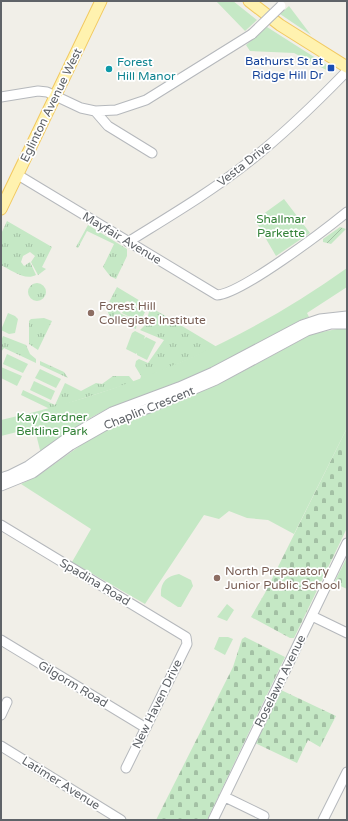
<svg xmlns="http://www.w3.org/2000/svg" width="348" height="821" viewBox="0 0 348 821" font-family="'Varela Round',sans-serif">
  <defs>
    <pattern id="grass-tufts" width="24" height="20" patternUnits="userSpaceOnUse"><rect width="24" height="20" fill="#c5e8c5"/><path d="M3 7l-1-3M5 7V3M7 7l1-3M15 17l-1-3M17 17v-4M19 17l1-3" fill="none" stroke="#a3c0a4"/></pattern>
    <pattern id="cemetery-stones" width="16" height="16" patternUnits="userSpaceOnUse"><rect width="16" height="16" fill="#c5e8c5"/><path d="M2 7V4a2 2 0 0 1 4 0v3zM10 15v-3a2 2 0 0 1 4 0v3z" fill="#a3c0a4"/></pattern>
    <pattern id="garden-furrows" width="10" height="10" patternUnits="userSpaceOnUse"><rect width="10" height="10" fill="#c5e8c5"/><path d="M-1 1l2-2M0 10L10 0M9 11l2-2" fill="none" stroke="#a3c0a4"/></pattern>
  </defs>
  <rect width="100%" height="100%" fill="#f1efe8"/>
  <path fill="url(#grass-tufts)" d="M7 221 52 247 42 267 46 269 38 275 31 262 35 256 30 252 23 256 21 262 24 266 30 262 36 275C25 281 11 270 1 265V234Z
    M88 225 127 249V256L116 279 110 276 103 267 114 244 87 231 78 248 76 247Z
    M28 292a9 9 0 1 1 18 0a9 9 0 1 1-18 0Z
    M117 287 217 347 140 380 141 376 135 366 136 361 139 359 148 363 164 340 140 330 145 325 149 312 128 301 125 302 120 313 137 322 136 329 110 317 106 308Z
    M44 318 52 321 38 350 29 344V321L31 319Z
    M3 336 26 345 30 354 36 359V363L4 348 1 352V341Z
    M40 361 64 372 68 378 40 365Z
    M113 376H129L134 382 50 409 21 395 23 390 55 405 65 383 81 391 96 383 102 384Z"/>
  <path fill="url(#cemetery-stones)" d="M347 428V528L294 638H290L251 617 265 593Z
    M347 557V589L334 583Z
    M245 637 285 657 207 820H156L233 667 242 639Z
    M281 690 336 716 320 747 308 740 297 763 255 743Z"/>
  <path fill="#c5e8c5" d="M216 1H233L257 20 245 31Z
    M289 6 311 35 280 14Z
    M267 27 333 69 332 73 294 53 250 51 246 45Z
    M284 199 310 233 276 256 255 220Z
    M347 268V287L307 313 309 317 303 319 211 368 173 385 111 407 92 417 66 433 42 452 40 450 35 430 33 428 1 436V420C127 392 242 343 347 268Z
    M127 303 145 312 140 322 122 313Z
    M8 313 15 316 18 319 15 333 9 334 1 330Z
    M337 329H347V428L294 534 268 520 247 518 229 511 219 519 204 515 145 604 72 562 91 529 21 484 39 475 98 433 234 376 312 334Z
    M135 331 145 336 144 339 146 337 156 342 147 360 137 355V353L136 354 126 349 132 333Z
    M7 354 28 364 23 373 3 364Z
    M1 367 22 376 17 386 1 378Z
    M40 369 61 379 56 388 35 378Z
    M34 381 55 391 51 400 30 390Z
    M179 574 191 580 193 586 181 607H178L161 596C160 583 166 576 179 574Z
    M227 604 234 610 227 621 217 617Z
    M219 637H228L233 639 225 655 214 649Z"/>
  <path fill="url(#garden-furrows)" d="M340 227 346 229 331 244 323 242V239Z"/>
  <g fill="none" stroke-linecap="round" stroke-linejoin="round">
    <g stroke="#b5b8bc" stroke-width="11">
      <path id="minor" d="M1 97 38 91 47 92 81 108 95 111 116 110 146 100 252 34
        M95 111 108 126 152 153
        M18 175 217 295C241 294 325 230 347 212
        M128 242C168 217 209 193 246 164 282 136 315 104 347 71
        M1 478 10 475 28 466 67 438 112 412 179 387 213 372 302 325 320 319 347 316
        M1 486 33 473 71 445 115 420 152 407 216 380 307 331 331 324H347
        M1 525 186 637 187 644 126 768
        M312 616 347 633
        M1 640 146 728
        M1 715 7 702
        M1 746 121 820
        M225 797 264 816
        M213 820 347 543
        M323 820 347 772"/>
    </g>
    <g stroke="#f2c960" stroke-width="13">
      <path id="major" d="M249 1 280 25 347 67
        M1 209 101 1"/>
    </g>
    <use href="#minor" stroke="#fff" stroke-width="9"/>
    <use href="#major" stroke="#fff2af" stroke-width="11"/>
    <g stroke="#b5b8bc" stroke-width="11" stroke-linecap="butt">
      <path id="minor-bridge" d="M252 34 281 6"/>
    </g>
    <use href="#minor-bridge" stroke="#fff" stroke-width="9"/>
  </g>
  <rect fill="#1a4fb4" stroke="#fff" stroke-width="1.5" x="327" y="64" width="8" height="8" rx="2"/>
  <circle fill="#0f9aa8" stroke="#fff" stroke-width="1.5" cx="109" cy="69" r="4"/>
  <g fill="#8d6e63" stroke="#fff" stroke-width="1.5">
    <circle cx="91" cy="313" r="4"/>
    <circle cx="217" cy="578" r="4"/>
  </g>
  <g text-anchor="middle" dominant-baseline="central" stroke-width="3.5" stroke-linejoin="round" paint-order="stroke">
    <g font-size="12" fill="#164399" stroke="#fff" text-anchor="end">
      <text x="323" y="61">Bathurst St at<tspan x="323" dy="14">Ridge Hill Dr</tspan></text>
    </g>
    <g font-size="12" fill="#0d838f" stroke="#fff" text-anchor="start">
      <text x="117" y="62">Forest<tspan x="117" dy="14">Hill Manor</tspan></text>
    </g>
    <g font-size="12" fill="#5f6368" stroke="#fff">
      <text transform="translate(51 105) rotate(-64)">Eglinton Avenue West</text>
      <text transform="translate(244 164) rotate(-38)">Vesta Drive</text>
      <text transform="translate(122 238) rotate(31)">Mayfair Avenue</text>
      <text transform="translate(149 408) rotate(-22)">Chaplin Crescent</text>
      <text transform="translate(95 582) rotate(31)">Spadina Road</text>
      <text transform="translate(280 681) rotate(-64)">Roselawn Avenue</text>
      <text transform="translate(73 684) rotate(31)">Gilgorm Road</text>
      <text transform="translate(157 704) rotate(-64)">New Haven Drive</text>
      <text transform="translate(61 783) rotate(32)">Latimer Avenue</text>
    </g>
    <g font-size="12" fill="#348238" stroke="#fff">
      <text x="281" y="219">Shallmar<tspan x="281" dy="14">Parkette</tspan></text>
      <text x="52" y="417">Kay Gardner<tspan x="52" dy="14">Beltline Park</tspan></text>
    </g>
    <g font-size="12" fill="#785e54" stroke="#fff" text-anchor="start">
      <text x="99" y="306">Forest Hill<tspan x="99" dy="14">Collegiate Institute</tspan></text>
      <text x="225" y="571">North Preparatory<tspan x="225" dy="14">Junior Public School</tspan></text>
    </g>
  </g>
  <rect width="348" height="821" fill="none" stroke="#5f6368" stroke-width="4"/>
</svg>
